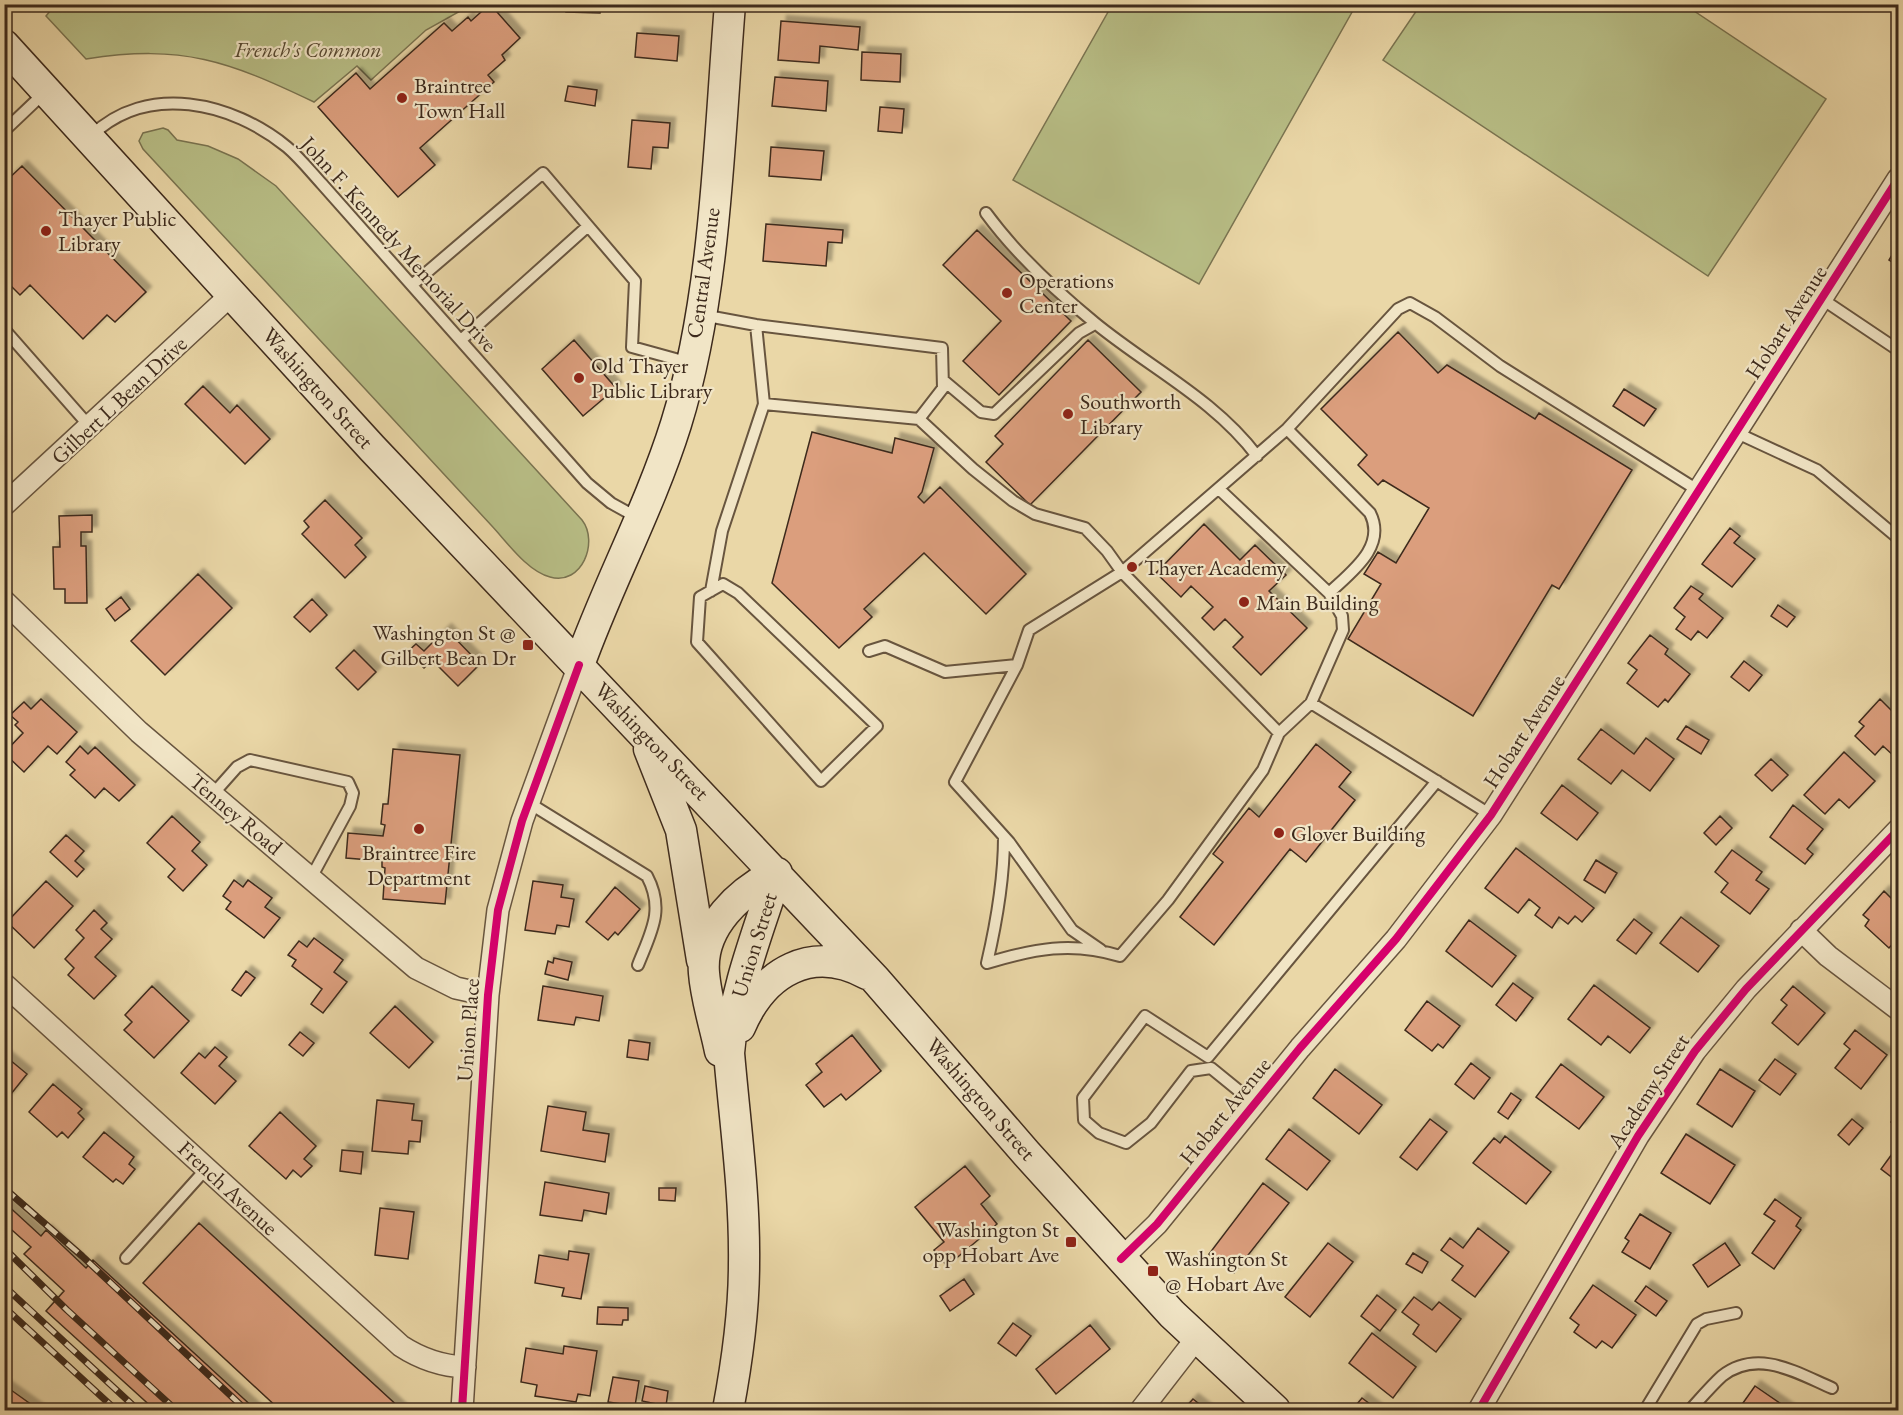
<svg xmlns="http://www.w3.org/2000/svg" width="1903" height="1415" viewBox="0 0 1903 1415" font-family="'EB Garamond',serif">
  <defs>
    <filter id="shadow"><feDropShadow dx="5.5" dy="-5.5" stdDeviation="1.5" flood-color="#0004"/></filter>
  </defs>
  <rect width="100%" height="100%" fill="#ead7a7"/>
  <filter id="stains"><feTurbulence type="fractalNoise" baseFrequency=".00333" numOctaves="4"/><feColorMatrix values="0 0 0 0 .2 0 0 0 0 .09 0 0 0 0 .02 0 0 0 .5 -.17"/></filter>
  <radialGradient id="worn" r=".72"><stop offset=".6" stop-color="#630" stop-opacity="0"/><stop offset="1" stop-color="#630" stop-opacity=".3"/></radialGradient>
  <path fill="#b8be86" stroke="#7a7451" stroke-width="1.5" d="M1421 4 1685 5 1826 99 1708 276 1383 60Z
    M55 5V4L471 5 426 30 371 80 357 66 314 102C228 61 183 44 86 59L46 16Z
    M1112 5H1356L1199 284 1013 180Z
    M163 128 168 130 177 140 208 146 238 159 276 186 582 520C599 542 582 586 550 577 527 571 507 542 491 525L143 149 139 141 143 133Z"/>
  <path fill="#db9e7d" stroke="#3d2a1c" stroke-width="1.5" filter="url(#shadow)" d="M490 4 520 38 502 55 505 60 488 75 494 82 420 148 435 165 398 197 318 107 356 73 370 89 444 23 452 31 468 17 471 21Z
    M567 4H601L600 13 566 12Z
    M781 21 860 27 858 50 820 46 819 63 778 60Z
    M637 33 679 36 677 61 635 57Z
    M862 52 901 54 900 82 861 80Z
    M775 77 828 81 826 111 772 106Z
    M568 86 597 90 595 106 565 101Z
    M880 107 904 109 902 133 878 131Z
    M632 120 670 123 668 148 653 147 651 169 628 167Z
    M771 147 824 151 821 180 769 176Z
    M22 166 146 292 115 322 107 315 83 339 30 285 20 295 4 279V183Z
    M766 224 843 230 842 243 828 242 826 266 763 261Z
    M977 230 1071 321 999 395 963 361 1001 321 943 265Z
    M1898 245V266L1889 260Z
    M1398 332 1438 373 1447 365 1535 419 1539 413 1632 470 1559 589 1552 585 1473 716 1348 639 1381 584 1364 574 1378 552 1396 563 1429 508 1383 480 1378 485 1358 465 1367 455 1321 409Z
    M574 340 616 388 583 416 542 369Z
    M1088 340 1141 392 1030 505 986 462 1003 444 995 436Z
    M203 386 230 413 237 405 270 439 245 464 185 404Z
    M1624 389 1656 409 1644 426 1613 406Z
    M812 432 892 453 895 438 934 448 922 492 918 497 924 503 940 487 1026 574 986 614 924 553 864 609 872 617 839 648 772 583Z
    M325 500 362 538 355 545 366 557 345 578 302 534 309 527 304 521Z
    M92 515V532H81V546H86L87 603H65V589H54L53 547H60L59 516Z
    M1204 524 1240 560 1255 545 1286 575 1269 591 1307 628 1261 675 1233 647 1243 637 1225 619 1214 630 1202 618 1213 607 1191 586 1181 597 1156 573Z
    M1730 528 1740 536 1734 543 1755 559 1732 587 1702 564Z
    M198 574 232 608 165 675 131 641Z
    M1691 586 1703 594 1699 599 1723 618 1707 638 1698 631 1691 640 1676 629 1685 617 1674 608Z
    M121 597 130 609 115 621 106 609Z
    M312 599 327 615 310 632 294 617Z
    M1778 605 1795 617 1787 627 1771 616Z
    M446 629 480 664 458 686 432 660 424 668 407 652 416 644 424 651Z
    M1650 635 1668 649 1665 654 1690 674 1668 702 1665 699 1658 707 1627 683 1637 670 1628 663Z
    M354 650 376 672 358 690 336 668Z
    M1744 661 1762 675 1749 691 1731 677Z
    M41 699 77 732 57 754 48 746 24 772 4 753 23 733 15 725 18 722 10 715 24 702 31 709Z
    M1880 699 1898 717V754L1895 757 1883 746 1875 755 1855 736 1864 726 1859 722Z
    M1686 726 1709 740 1701 754 1677 739Z
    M1601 729 1634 754 1646 738 1674 759 1650 791 1622 770 1611 784 1578 759Z
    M1316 744 1351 772 1339 787 1355 800 1306 862 1290 849 1214 945 1180 917 1223 862 1213 854 1249 808 1259 817Z
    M80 746 88 754 95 747 135 785 119 801 104 788 95 798 70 775 75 770 66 762Z
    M393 749 460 755 445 904 383 899 385 868 382 867V861L346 858 348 833 383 836 385 825 381 824 383 804H388Z
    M1844 752 1875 781 1849 808 1839 799 1825 814 1804 795Z
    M1771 759 1788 775 1772 791 1755 775Z
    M1562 785 1598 813 1577 840 1541 813Z
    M1793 805 1823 829 1807 849 1813 854 1805 864 1770 837Z
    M172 816 200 842 192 851 207 865 183 891 168 877 175 869 147 843Z
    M1720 816 1732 828 1716 845 1704 833Z
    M66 835 84 851 75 861 84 869 77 877 50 852Z
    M1516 848 1594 908 1582 922 1575 916 1568 924 1559 917 1552 928 1535 915 1540 908 1529 899 1518 913 1485 888Z
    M1732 850 1762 872 1756 880 1769 889 1750 914 1721 892 1728 883 1715 872Z
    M1596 860 1617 873 1605 893 1584 880Z
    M234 880 243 887 248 880 272 898 265 907 280 918 264 938 226 909 231 902 223 896Z
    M46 881 73 906 34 948 7 922Z
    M533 881 563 885 561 897 574 899 569 927 557 925 555 934 525 930Z
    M615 887 640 909 618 935 615 932 608 940 586 922Z
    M1884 891 1898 905V938L1889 948 1865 926 1869 920 1863 915Z
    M94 910 107 923 101 929 112 939 95 957 116 976 94 999 68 975 74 968 65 959 84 938 76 930Z
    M1681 917 1719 946 1698 972 1660 943Z
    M1634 919 1652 933 1636 954 1617 940Z
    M1469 920 1516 956 1492 987 1446 951Z
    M314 938 343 960 334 972 347 982 323 1013 311 1004 322 989 292 966 296 960 288 955 299 941 307 947Z
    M554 958 572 962 568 980 545 974 548 961 553 963Z
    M246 971 255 978 241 996 232 990Z
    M1513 983 1533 998 1516 1021 1496 1005Z
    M1594 985 1650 1028 1630 1053 1608 1036 1601 1045 1568 1019Z
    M152 986 189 1021 154 1058 124 1030 132 1022 125 1015Z
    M543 986 603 996 599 1021 576 1017 574 1025 538 1020Z
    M1793 986 1825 1013 1798 1045 1772 1023 1787 1005 1781 1000Z
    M1427 1001 1460 1026 1443 1048 1438 1044 1432 1051 1405 1030Z
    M395 1006 433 1042 409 1068 370 1033Z
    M1855 1030 1887 1055 1861 1089 1835 1068 1850 1049 1844 1044Z
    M300 1032 314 1043 303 1056 289 1045Z
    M852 1035 881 1071 846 1100 841 1094 824 1107 806 1085 822 1072 816 1064Z
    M629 1040 650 1043 648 1060 627 1057Z
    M215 1047 227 1057 219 1066 236 1081 215 1104 181 1073 199 1053 205 1058Z
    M4 1055 27 1074 7 1099 4 1096Z
    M1775 1059 1796 1074 1780 1095 1759 1080Z
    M1471 1063 1490 1078 1474 1099 1455 1084Z
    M1561 1064 1604 1097 1579 1129 1536 1097Z
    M1335 1069 1382 1105 1359 1134 1313 1098Z
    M1720 1069 1755 1091 1732 1127 1697 1104Z
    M53 1084 82 1109 78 1113 84 1119 68 1138 62 1132 57 1137 29 1112Z
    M1511 1093 1521 1100 1508 1119 1498 1112Z
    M377 1100 414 1104 412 1120 422 1121 420 1142 409 1141 408 1154 372 1151Z
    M548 1106 586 1112 583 1130 609 1134 605 1162 541 1151Z
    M1898 1111V1127L1891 1122Z
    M280 1112 316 1146 304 1159 312 1166 301 1177 293 1170 286 1179 249 1146Z
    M1430 1119 1447 1132 1417 1170 1400 1157Z
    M1852 1119 1863 1128 1849 1145 1838 1135Z
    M1289 1129 1330 1161 1307 1190 1266 1159Z
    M104 1132 134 1157 129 1164 135 1169 123 1184 116 1179 113 1182 83 1157Z
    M1686 1134 1735 1165 1710 1204 1661 1173Z
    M1505 1136 1551 1172 1526 1204 1473 1163 1494 1138 1500 1143Z
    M342 1150 363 1152 361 1174 340 1171Z
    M1895 1150 1898 1153V1182L1881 1169Z
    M965 1166 990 1196 981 1204 997 1224 947 1266 934 1250 944 1242 915 1207Z
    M545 1182 609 1193 606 1214 584 1210 582 1221 540 1215Z
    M1263 1183 1289 1203 1234 1273 1209 1254Z
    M659 1188H676L675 1201 659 1200Z
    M1775 1199 1801 1218 1796 1226 1801 1230 1774 1269 1752 1253 1775 1221 1764 1214Z
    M4 1202 41 1236 46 1230 86 1268 93 1260 256 1410H155L46 1311 64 1291 24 1254 31 1247 4 1223Z
    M380 1208 414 1212 408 1259 375 1255Z
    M1640 1214 1671 1233 1650 1269 1622 1252 1629 1241 1625 1238Z
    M199 1223 402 1410H300L294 1405 288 1410H280L143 1283Z
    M1478 1228 1509 1252 1475 1297 1452 1280 1463 1266 1441 1250 1450 1238 1463 1248Z
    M1328 1243 1353 1262 1310 1317 1285 1297Z
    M1725 1243 1740 1265 1708 1287 1693 1265Z
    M569 1251 589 1254 581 1299 562 1296 564 1288 535 1283 539 1255 568 1260Z
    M1413 1253 1428 1262 1422 1273 1406 1264Z
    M964 1279 974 1294 950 1311 940 1296Z
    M1593 1285 1636 1315 1612 1348 1602 1341 1596 1348 1574 1332 1579 1325 1570 1318Z
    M1646 1286 1667 1301 1656 1316 1635 1301Z
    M1377 1295 1396 1310 1380 1331 1361 1316Z
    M1414 1297 1432 1310 1439 1302 1461 1319 1436 1352 1413 1334 1419 1325 1402 1312Z
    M598 1307 628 1308V1320H623L622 1325 597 1324Z
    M1013 1323 1031 1336 1016 1356 998 1343Z
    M1090 1325 1110 1349 1056 1394 1036 1369Z
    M1372 1333 1416 1367 1393 1398 1349 1363Z
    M564 1346 597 1351 590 1396 578 1394 576 1402 535 1396 537 1385 521 1382 526 1348 563 1354Z
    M613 1377 639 1381 635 1406 608 1402Z
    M4 1385 39 1410H4Z
    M645 1386 668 1391 666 1406 642 1401Z
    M1755 1386 1790 1410H1738Z
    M1362 1398 1378 1410H1352Z
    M1193 1399 1207 1410H1183Z"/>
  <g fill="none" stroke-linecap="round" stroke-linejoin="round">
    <g stroke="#68553f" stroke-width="14">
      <path id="service" d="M4 131 44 93
        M91 136C147 82 232 102 287 147 300 158 311 172 322 184L587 483 611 503 638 518
        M986 213C1016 254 1056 291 1095 323 1150 368 1214 399 1257 456
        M412 285 543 173 635 281 632 347 690 363
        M1822 299 1898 350
        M702 315 756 325 942 348 943 388 919 419
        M4 329 91 428
        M461 340 588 226
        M943 380 981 412 994 414 1079 333 1095 324
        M764 404 919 419 973 469 1013 501 1035 514 1085 528 1107 551 1122 572 1287 429 1398 309 1410 303 1435 317 1500 366 1699 491
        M1737 433 1817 470 1898 538
        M1220 490 1329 593C1351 572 1387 547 1370 513L1287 429
        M723 584 738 593 877 726 821 781 697 642 700 597Z
        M711 591 722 531 764 404 756 325
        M869 651 885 646 945 672 1017 665
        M1311 703 1343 630 1342 616 1329 593
        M213 794 237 767 250 760 348 782 353 793 350 806 311 878
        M529 803 647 876C665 910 651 932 638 965
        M1101 950 1072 930 1009 842 955 782 1017 665 1029 630 1122 572 1279 733 1311 703 1491 815
        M987 963C1034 949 1071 941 1120 956L1168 900 1263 770 1279 733
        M987 963C997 920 1004 880 1004 837
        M1254 1103 1211 1068 1191 1071 1151 1123 1126 1143 1099 1133 1084 1120 1083 1098 1145 1016 1208 1057 1437 781
        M126 1258 206 1169
        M1645 1410 1697 1324 1706 1319 1736 1313
        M1690 1410C1700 1399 1711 1386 1722 1376 1758 1348 1797 1373 1832 1388"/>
    </g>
    <g stroke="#68553f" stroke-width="24">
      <path id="minor" d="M4 505 232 294
        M4 601 139 732 416 968 456 988 488 995
        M1801 930 1828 956 1898 1009
        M4 984 401 1346C421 1359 441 1366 465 1367
        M1121 1259 1157 1224 1300 1048 1396 939 1491 815 1898 179
        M462 1410 488 995 498 910 522 821 579 665
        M1141 1410 1196 1339
        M1479 1410 1638 1136 1695 1051 1746 989 1898 830"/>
    </g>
    <g stroke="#3d2a1c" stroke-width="33">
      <path id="secondary" d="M4 45 372 448 875 979 1026 1153 1172 1314 1275 1410
        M579 665C608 584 650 507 676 424 716 296 719 139 730 4
        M649 749 681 830 702 960
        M740 1027C764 971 812 944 867 974
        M720 1051C715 1026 706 999 704 973 700 927 740 891 777 873
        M728 1410C737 1362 744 1314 744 1264 745 1194 735 1123 729 1053 734 991 758 932 777 873"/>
    </g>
    <use href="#service" stroke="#f1e5c6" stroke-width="10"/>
    <use href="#minor" stroke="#f1e5c6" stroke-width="21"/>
    <use href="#secondary" stroke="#f1e5c6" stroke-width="30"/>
    <g stroke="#3d2a1c" stroke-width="7">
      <path id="rail" d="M4 1188 82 1256 246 1410
        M4 1248 67 1310 176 1410
        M4 1286 138 1410
        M4 1307 116 1410"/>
    </g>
    <use href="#rail" stroke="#f1e5c6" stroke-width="4.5" stroke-dasharray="14" stroke-linecap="butt"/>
    <g stroke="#f1e5c6" stroke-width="11">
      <path id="cycleway" d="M1121 1259 1157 1224 1300 1048 1396 939 1491 815 1898 179
        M462 1410 488 995 498 910 522 821 579 665
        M1479 1410 1638 1136 1695 1051 1746 989 1898 830"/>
    </g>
    <use href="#cycleway" stroke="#d6006c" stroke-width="8"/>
  </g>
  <g fill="#8f2418" stroke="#f1e5c6" stroke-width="2">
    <circle cx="402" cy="98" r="6"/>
    <circle cx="46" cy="231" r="6"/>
    <circle cx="1007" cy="293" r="6"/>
    <circle cx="579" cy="378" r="6"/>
    <circle cx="1068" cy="414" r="6"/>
    <circle cx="1132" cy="567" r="6"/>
    <circle cx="1244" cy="602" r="6"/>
    <rect x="522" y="639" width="12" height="12" rx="3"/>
    <circle cx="419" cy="829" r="6"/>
    <circle cx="1279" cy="833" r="6"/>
    <rect x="1065" y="1236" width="12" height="12" rx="3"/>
    <rect x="1147" y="1265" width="12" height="12" rx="3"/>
  </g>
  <g text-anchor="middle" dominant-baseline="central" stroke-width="4.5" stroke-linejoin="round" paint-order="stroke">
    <g font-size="22" font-style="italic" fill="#564831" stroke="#f1e5c6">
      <text x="308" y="49">French's Common</text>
    </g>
    <g font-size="22" fill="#3d2a1c" stroke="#f1e5c6" text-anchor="start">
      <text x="414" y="85">Braintree<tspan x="414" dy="25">Town Hall</tspan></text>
      <text x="58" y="218">Thayer Public<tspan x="58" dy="25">Library</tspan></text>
      <text x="1019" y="280">Operations<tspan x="1019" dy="25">Center</tspan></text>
      <text x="591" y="365">Old Thayer<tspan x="591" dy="25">Public Library</tspan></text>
      <text x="1080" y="401">Southworth<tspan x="1080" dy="25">Library</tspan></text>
      <text x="1144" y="567">Thayer Academy</text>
      <text x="1256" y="602">Main Building</text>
      <text x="516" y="632" text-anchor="end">Washington St @<tspan x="516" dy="25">Gilbert Bean Dr</tspan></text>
      <text x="1291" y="833">Glover Building</text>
      <text x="419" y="852" text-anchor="middle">Braintree Fire<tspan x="419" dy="25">Department</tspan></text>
      <text x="1059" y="1229" text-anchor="end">Washington St<tspan x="1059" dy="25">opp Hobart Ave</tspan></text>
      <text x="1165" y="1258">Washington St<tspan x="1165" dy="25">@ Hobart Ave</tspan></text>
    </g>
    <g font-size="22" fill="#3d2a1c" stroke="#f1e5c6">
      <text transform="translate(399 244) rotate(48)">John F. Kennedy Memorial Drive</text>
      <text transform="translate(703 273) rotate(-82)">Central Avenue</text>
      <text transform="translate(1786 322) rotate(-57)">Hobart Avenue</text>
      <text transform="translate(318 388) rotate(48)">Washington Street</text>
      <text transform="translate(119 400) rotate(-43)">Gilbert L Bean Drive</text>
      <text transform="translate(1524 731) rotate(-57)">Hobart Avenue</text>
      <text transform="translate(652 741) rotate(46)">Washington Street</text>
      <text transform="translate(236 814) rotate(40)">Tenney Road</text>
      <text transform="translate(754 945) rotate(-73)">Union Street</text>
      <text transform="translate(468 1030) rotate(-86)">Union Place</text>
      <text transform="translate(1648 1091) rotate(-57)">Academy Street</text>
      <text transform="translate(981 1099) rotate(49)">Washington Street</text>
      <text transform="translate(1225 1111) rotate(-51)">Hobart Avenue</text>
      <text transform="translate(228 1188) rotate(43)">French Avenue</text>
    </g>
  </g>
  <rect width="1903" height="1415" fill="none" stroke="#ead7a7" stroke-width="24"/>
  <rect x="6" y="6" width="1891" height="1403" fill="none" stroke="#3d2a1c" stroke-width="3"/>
  <rect x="12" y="12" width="1879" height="1391" fill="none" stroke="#3d2a1c" stroke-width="1.5"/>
  <rect width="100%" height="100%" filter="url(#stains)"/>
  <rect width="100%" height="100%" fill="url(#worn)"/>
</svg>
